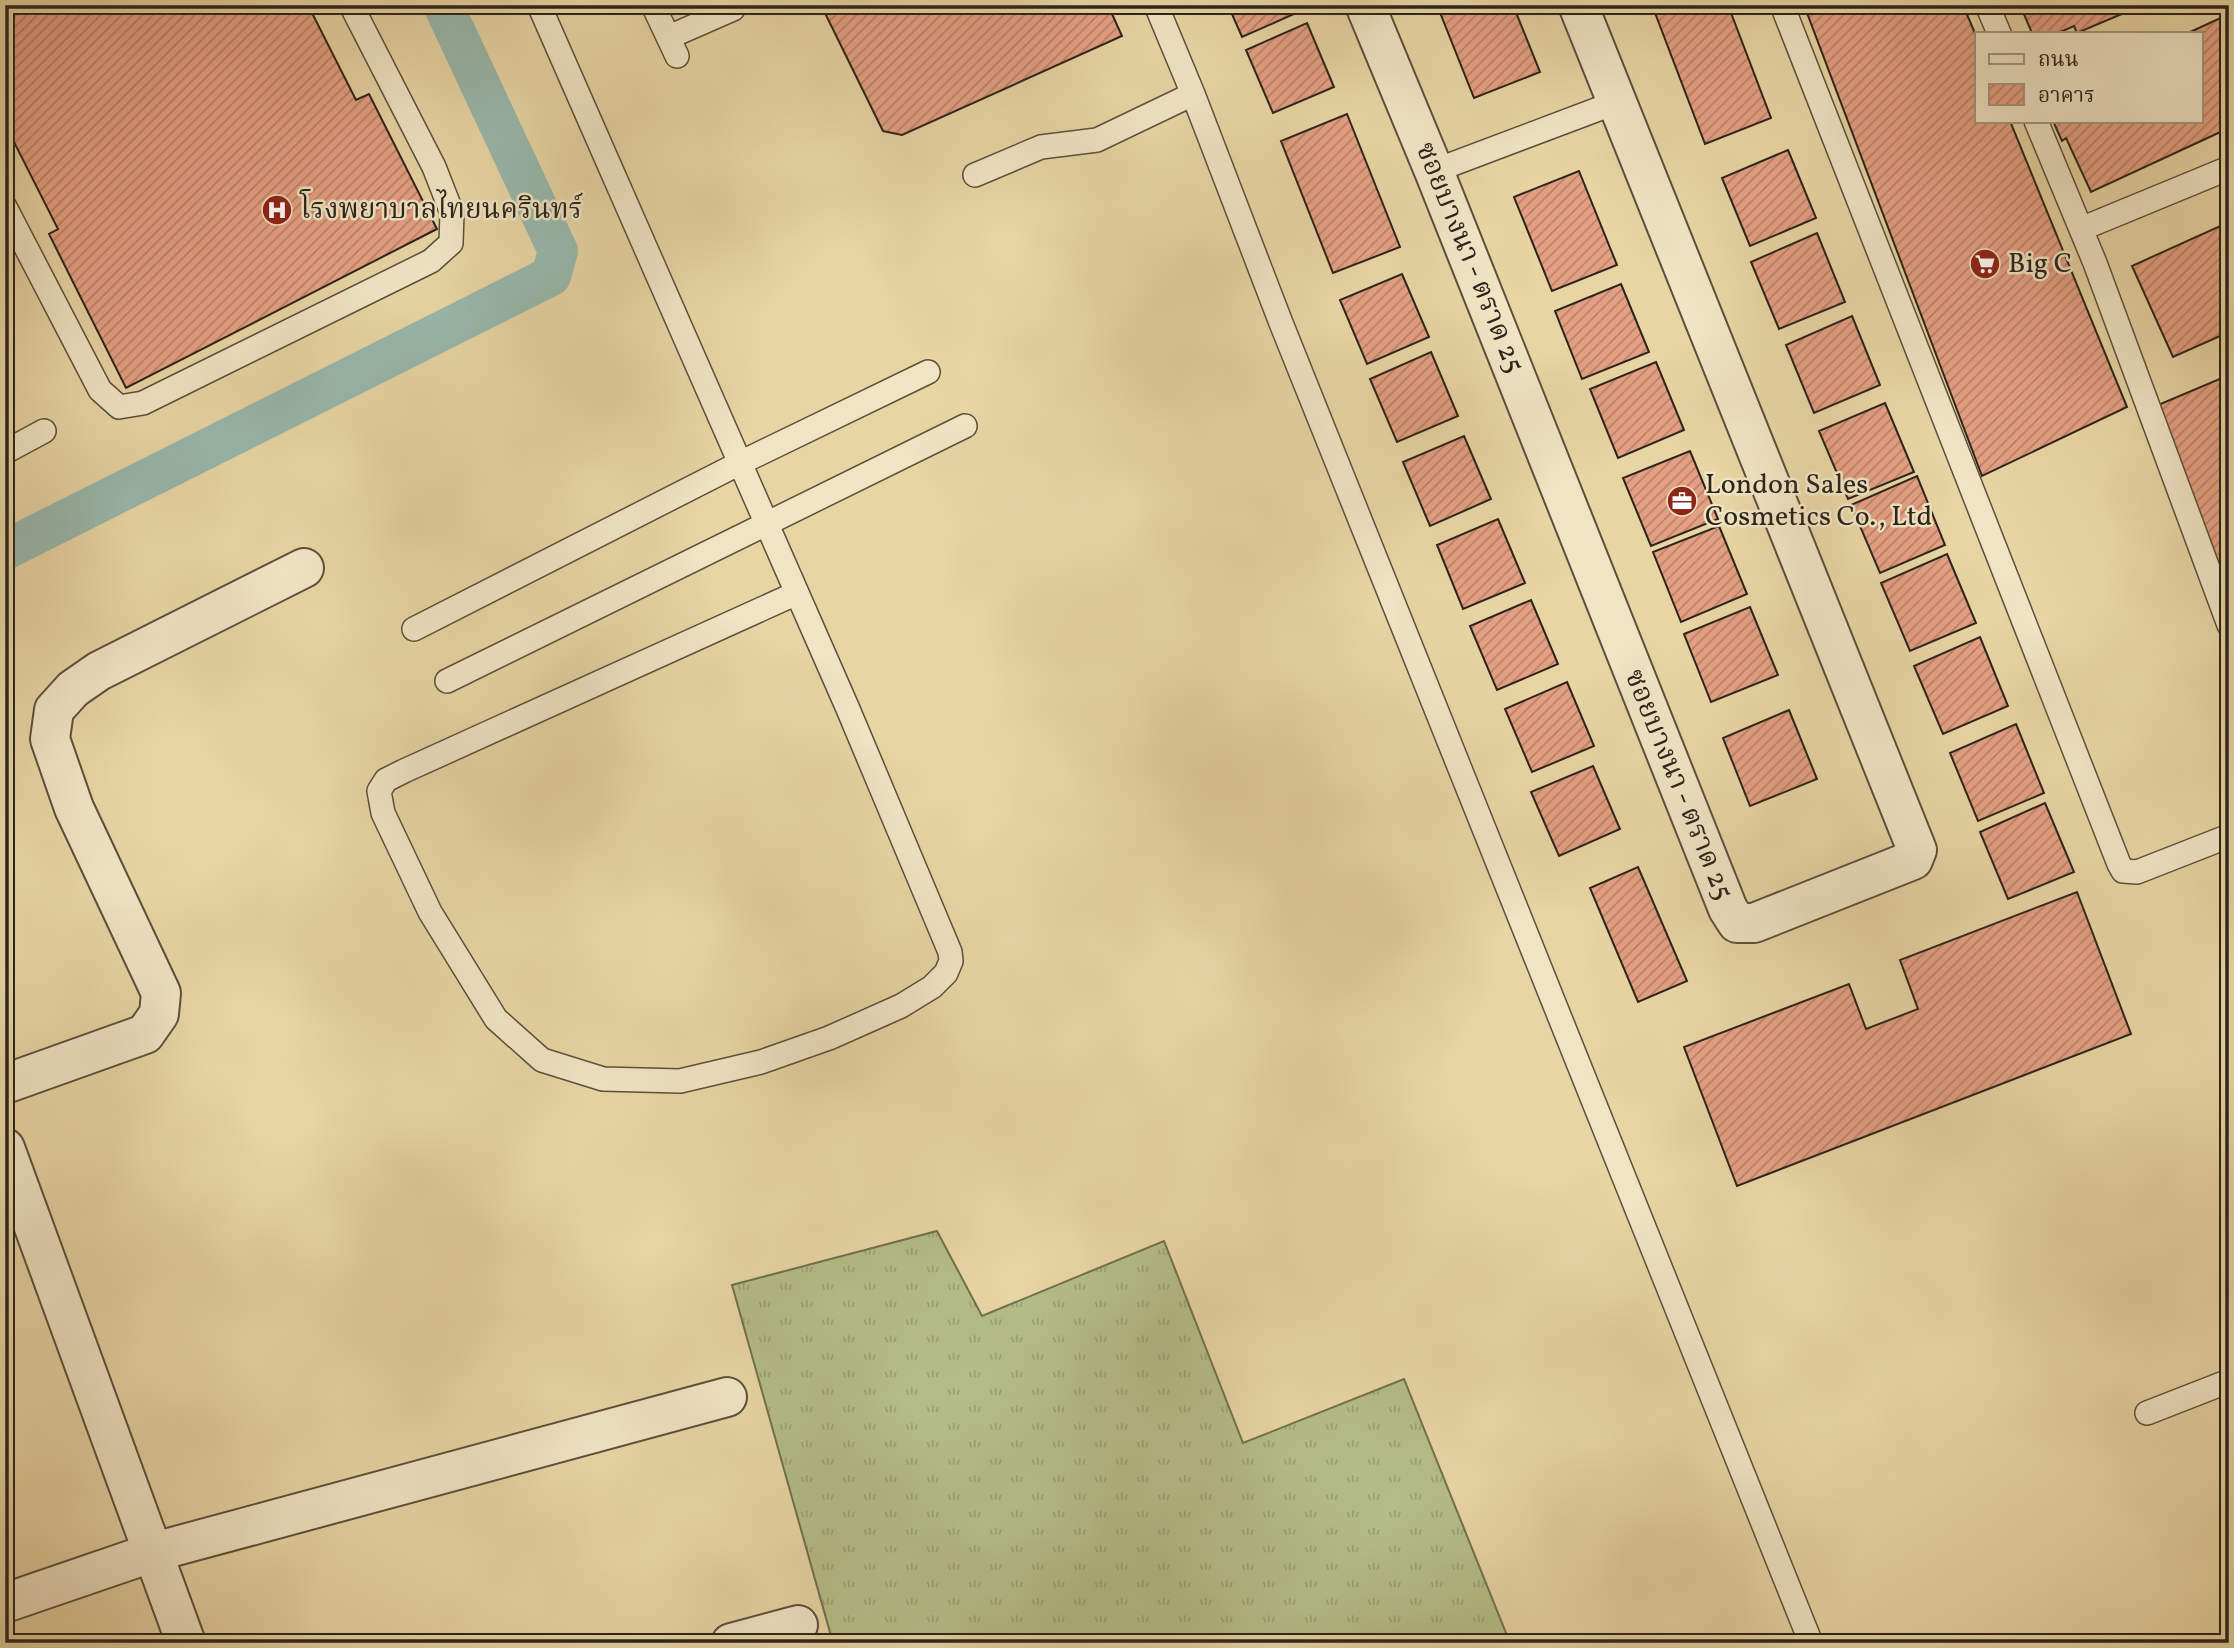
<svg xmlns="http://www.w3.org/2000/svg" width="2234" height="1648" viewBox="0 0 2234 1648" font-family="Vollkorn,'Noto Serif Thai',serif">
  <defs>
    <pattern id="grass-tufts" width="24" height="20" patternUnits="userSpaceOnUse" patternTransform="scale(1.75)"><rect width="24" height="20" fill="#b4bd87"/><path d="M3 7l-1-3M5 7V3M7 7l1-3M15 17l-1-3M17 17v-4M19 17l1-3" fill="none" stroke="#9ba274"/></pattern>
    <pattern id="building-hatch" width="6" height="6" patternUnits="userSpaceOnUse" patternTransform="scale(1.75)"><rect width="6" height="6" fill="#e5a083"/><path d="M-1 1l2-2M0 6l6-6M5 7l2-2" fill="none" stroke="#ba826a"/></pattern>
  </defs>
  <rect width="100%" height="100%" fill="#e8d5a4"/>
  <filter id="stains"><feTurbulence type="fractalNoise" baseFrequency=".00286" numOctaves="4"/><feColorMatrix values="0 0 0 0 .2 0 0 0 0 .09 0 0 0 0 .02 0 0 0 .5 -.17"/></filter>
  <radialGradient id="worn" r=".72"><stop offset=".6" stop-color="#630" stop-opacity="0"/><stop offset="1" stop-color="#630" stop-opacity=".3"/></radialGradient>
  <path fill="url(#grass-tufts)" stroke="#707051" stroke-width="2" d="M937 1231 982 1316 1164 1241 1243 1443 1404 1379 1510 1643H833L732 1285Z"/>
  <g fill="none" stroke-linecap="round" stroke-linejoin="round">
    <path stroke="#98b8ac" stroke-width="40" d="M5 550 551 276 558 251 443 5"/>
  </g>
  <path fill="url(#building-hatch)" stroke="#2c241b" stroke-width="2" d="M5 5H308L356 100 369 94 437 229 126 388 49 234 58 229 11 136 5 139Z
    M821 5H1108L1122 36 902 135 883 131Z
    M1228 5H1301L1303 10 1242 37Z
    M1437 5H1513L1540 72 1474 98Z
    M1652 5H1728L1771 118 1705 144Z
    M1804 5H1963L1977 38V121H2010L2127 407 1982 476Z
    M2020 5H2143L2077 33 2074 26 2058 33H2032Z
    M2229 14V128L2091 192 2066 138 2062 141 2053 121H2201V33H2188Z
    M1307 23 1334 87 1273 113 1246 50Z
    M1347 114 1400 247 1333 273 1281 141Z
    M1788 150 1816 218 1750 246 1722 178Z
    M1579 171 1617 265 1552 291 1514 197Z
    M2229 222V332L2173 357 2132 266Z
    M1817 233 1845 302 1779 329 1751 262Z
    M1402 274 1429 337 1367 364 1340 300Z
    M1621 284 1649 352 1582 379 1555 311Z
    M1852 316 1880 385 1814 413 1786 345Z
    M1431 352 1458 416 1397 442 1370 379Z
    M1656 362 1684 430 1618 458 1590 389Z
    M2229 375V590L2151 408Z
    M1885 403 1914 472 1848 499 1819 431Z
    M1464 436 1491 499 1430 526 1403 462Z
    M1690 451 1718 519 1651 546 1623 478Z
    M1917 476 1945 545 1880 573 1851 505Z
    M1498 519 1525 583 1463 609 1437 545Z
    M1719 526 1747 594 1681 622 1653 552Z
    M1947 554 1976 623 1910 651 1881 583Z
    M1531 600 1558 664 1497 690 1470 626Z
    M1750 607 1778 675 1711 702 1684 634Z
    M1980 637 2008 706 1943 734 1914 666Z
    M1567 682 1594 746 1532 772 1505 709Z
    M1789 710 1817 779 1750 806 1723 738Z
    M2016 724 2044 793 1978 821 1950 753Z
    M1593 766 1620 829 1559 856 1531 792Z
    M2045 803 2074 872 2008 899 1980 832Z
    M1638 867 1687 981 1638 1002 1590 888Z
    M2077 892 2131 1034 1737 1186 1684 1047 1849 984 1866 1029 1918 1009 1900 960Z"/>
  <g fill="none" stroke-linecap="round" stroke-linejoin="round">
    <g stroke="#5b503d" stroke-width="26">
      <path id="lane" d="M539 5 848 709 950 952 951 961 946 973 932 987 901 1006 829 1038 761 1062 680 1081 603 1079 542 1060 496 1019 430 912 383 813 379 791 386 780 404 771 797 593
        M653 5 677 56
        M1156 5 1193 94 1281 323 1811 1643
        M1782 5 2119 864 2123 871 2137 872 2229 836
        M1987 5 1999 33
        M669 37 733 9 731 5
        M2036 121 2095 263 2229 625
        M1434 171 1617 102
        M975 175 1041 147 1097 140 1193 94
        M5 207 100 390 119 407 143 403 431 261 451 243 452 213 434 167 351 5
        M2081 229 2229 168
        M5 452 44 431
        M414 629 740 463 928 372
        M447 681 965 426
        M2147 1413 2229 1381"/>
    </g>
    <g stroke="#5b503d" stroke-width="42">
      <path id="street" d="M1365 5 1434 171 1728 909 1737 923H1754L1913 860 1917 850 1578 5
        M5 1084 145 1034 159 1014 161 993 74 808 50 739 54 710 73 689 99 671 304 568
        M5 1148 186 1643
        M5 1603 154 1552 727 1397
        M731 1643 798 1625"/>
    </g>
    <use href="#lane" stroke="#f0e4c4" stroke-width="23"/>
    <use href="#street" stroke="#f0e4c4" stroke-width="38"/>
  </g>
  <defs>
    <g id="hospital-disc" transform="scale(1.575)"><circle r="9.5" fill="#8f2418" stroke="#f0e4c4"/><path d="M-5-5h3v3.5h4V-5h3V5h-3V1.5h-4V5h-3Z" fill="#fff"/></g>
    <g id="supermarket-disc" transform="scale(1.575)"><circle r="9.5" fill="#8f2418" stroke="#f0e4c4"/><path d="M-6-5.5h2.5l.6 2H6L4.5 2H-2.5L-4.4-4H-6ZM-1.5 3.2a1.3 1.3 0 1 0 .1 0ZM3 3.2a1.3 1.3 0 1 0 .1 0Z" fill="#fff"/></g>
    <g id="office-disc" transform="scale(1.575)"><circle r="9.5" fill="#8f2418" stroke="#f0e4c4"/><path d="M-6-3h4V-5.5h4V-3h4V5H-6ZM-1-4.5V-3h2v-1.5ZM-6 0V1H6V0Z" fill="#fff"/></g>
  </defs>
  <g fill-rule="evenodd">
    <use href="#hospital-disc" x="277" y="210"/>
    <use href="#supermarket-disc" x="1985" y="264"/>
    <use href="#office-disc" x="1682" y="501"/>
  </g>
  <g text-anchor="middle" dominant-baseline="central" stroke-width="5" stroke-linejoin="round" paint-order="stroke">
    <g font-size="28" fill="#2c241b" stroke="#f0e4c4" text-anchor="start">
      <text x="300" y="210">โรงพยาบาลไทยนครินทร์</text>
      <text x="2008" y="264">Big C</text>
      <text x="1705" y="485">London Sales<tspan x="1705" dy="32">Cosmetics Co., Ltd</tspan></text>
    </g>
    <g font-size="28" fill="#2c241b" stroke="#f0e4c4">
      <text transform="translate(1469 258) rotate(68)">ซอยบางนา - ตราด 25</text>
      <text transform="translate(1678 785) rotate(68)">ซอยบางนา - ตราด 25</text>
    </g>
  </g>
  <rect width="2234" height="1648" fill="none" stroke="#e8d5a4" stroke-width="28"/>
  <rect x="7" y="7" width="2220" height="1634" fill="none" stroke="#2c241b" stroke-width="3.5"/>
  <rect x="14" y="14" width="2206" height="1620" fill="none" stroke="#2c241b" stroke-width="2"/>
  <rect x="1975" y="32" width="228" height="91" fill="#f0e4c4" stroke="#a29780" stroke-width="2"/>
  <rect x="1989" y="54" width="35" height="10" fill="#f0e4c4" stroke="#a29780" stroke-width="2"/>
  <text x="2038" y="66" font-size="21" fill="#2c241b">ถนน</text>
  <rect x="1989" y="84" width="35" height="21" fill="url(#building-hatch)" stroke="#a29780" stroke-width="2"/>
  <text x="2038" y="102" font-size="21" fill="#2c241b">อาคาร</text>
  <rect width="100%" height="100%" filter="url(#stains)"/>
  <rect width="100%" height="100%" fill="url(#worn)"/>
</svg>
